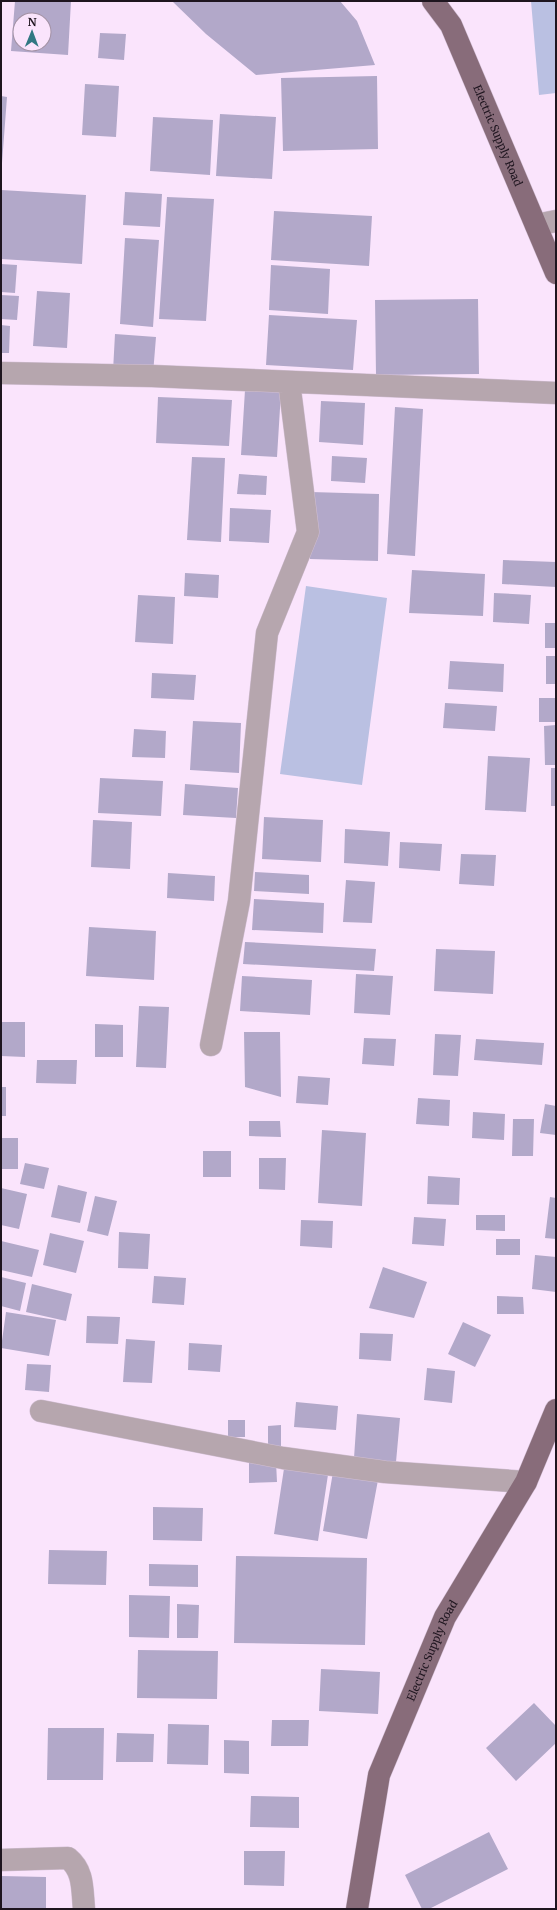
<svg xmlns="http://www.w3.org/2000/svg" width="557" height="1910" viewBox="0 0 557 1910" font-family="Merriweather,serif">
  <rect width="100%" height="100%" fill="#fae4fc"/>
  <path fill="#bac0e2" d="M531 1H556V93L539 95Z
    M306 586 387 598 362 785 280 774Z"/>
  <path fill="#b2a8c9" fill-rule="evenodd" d="M15 1H71L68 55 11 51ZM20 20H44V44H20Z
    M172 1H340L357 21 375 65 256 75 206 34Z
    M100 33 126 34 124 60 98 58Z
    M377 76 378 149 283 151 281 78Z
    M85 84 119 86 116 137 82 135Z
    M1 96 7 97 2 163H1Z
    M220 114 276 117 272 179 216 176Z
    M153 117 213 120 210 175 150 171Z
    M1 190 86 195 82 264 1 259Z
    M125 192 162 194 160 227 123 225Z
    M167 197 214 199 206 321 159 319Z
    M274 211 372 216 369 266 271 260Z
    M125 238 159 240 153 327 120 324Z
    M1 264 17 265 15 293 1 292Z
    M271 265 330 269 328 314 269 310Z
    M37 291 70 293 67 348 33 346Z
    M1 295 19 296 17 320 1 319Z
    M478 299 479 374 376 375 375 300Z
    M269 315 357 320 353 370 266 365Z
    M1 325 10 326 9 353H1Z
    M115 334 156 337 153 374 113 371Z
    M245 390 281 392 277 457 241 455Z
    M158 397 232 400 229 446 156 443Z
    M321 401 365 403 363 445 319 442Z
    M395 407 423 409 415 556 387 554Z
    M332 456 367 458 365 483 331 481Z
    M192 457 225 458 221 542 187 540Z
    M239 474 267 476 266 495 237 494Z
    M311 492 379 494 378 561 310 559Z
    M230 508 271 510 269 543 229 541Z
    M503 560 556 562V587L502 584Z
    M412 570 485 574 483 616 409 613Z
    M185 573 219 575 218 598 184 596Z
    M494 593 531 595 529 624 493 622Z
    M138 595 175 597 173 644 135 642Z
    M545 623H556V648H545Z
    M546 656H556V684H546Z
    M450 661 504 664 503 692 448 689Z
    M152 673 196 675 194 700 151 698Z
    M539 698H556V722H539Z
    M445 703 497 706 495 731 443 728Z
    M193 721 241 723 239 773 190 770Z
    M556 725V765H545L544 726Z
    M134 729 166 731 165 758 132 757Z
    M488 756 530 758 526 812 485 810Z
    M551 768H556V806H551Z
    M100 778 163 781 161 816 98 813Z
    M185 784 238 788 236 818 183 815Z
    M264 817 323 820 321 862 262 859Z
    M93 820 132 822 130 869 91 867Z
    M345 829 390 832 388 866 344 863Z
    M400 842 442 844 440 871 399 868Z
    M461 854 496 855 494 886 459 884Z
    M255 872 309 875V894L254 891Z
    M168 873 215 876 214 901 167 898Z
    M346 880 375 882 372 923 343 922Z
    M254 899 324 903 323 933 252 930Z
    M89 927 156 931 154 980 86 976Z
    M245 942 376 949 374 971 243 964Z
    M436 949 495 951 493 994 434 991Z
    M356 974 393 976 390 1015 354 1013Z
    M242 976 312 980 310 1015 240 1011Z
    M139 1006 169 1007 166 1068 136 1067Z
    M1 1022H25V1057L1 1056Z
    M95 1024 123 1025V1057H95Z
    M244 1032H280L281 1097 245 1087Z
    M435 1034 461 1035 458 1076 433 1075Z
    M364 1038 396 1039 394 1066 362 1064Z
    M476 1039 544 1043 542 1065 474 1060Z
    M37 1060H77L76 1084 36 1083Z
    M298 1076 330 1078 328 1105 296 1103Z
    M1 1087H6V1116H1Z
    M418 1098 450 1100 449 1126 416 1124Z
    M545 1104 556 1106V1135L540 1133Z
    M473 1112 505 1114 504 1140 472 1138Z
    M513 1119H534L533 1156H512Z
    M249 1121H280L281 1137 249 1136Z
    M322 1130 366 1133 362 1206 318 1203Z
    M1 1138H18V1169H1Z
    M203 1151H231V1177H203Z
    M259 1158H286L285 1190 259 1189Z
    M25 1163 49 1168 44 1189 20 1184Z
    M428 1176 460 1178 459 1205 427 1204Z
    M58 1185 87 1192 80 1223 51 1217Z
    M1 1188 27 1194 19 1229 1 1225Z
    M95 1196 117 1201 108 1236 87 1231Z
    M550 1197 556 1198V1239L545 1238Z
    M476 1215H505V1231L476 1230Z
    M414 1217 446 1219 444 1246 412 1244Z
    M301 1220 333 1221 332 1248 300 1246Z
    M119 1232 150 1234 148 1269 118 1268Z
    M50 1233 84 1241 76 1273 43 1265Z
    M496 1239H520V1255H496Z
    M1 1241 39 1250 32 1277 1 1270Z
    M535 1255 556 1257V1292L532 1289Z
    M383 1267 427 1282 414 1318 369 1308Z
    M154 1276 186 1278 184 1305 152 1303Z
    M1 1277 26 1283 20 1311 1 1306Z
    M32 1284 72 1294 66 1321 26 1312Z
    M497 1296 523 1297 524 1314H497Z
    M6 1312 56 1320 49 1356 1 1348Z
    M87 1316 120 1317 118 1344 86 1343Z
    M463 1322 491 1335 475 1367 448 1354Z
    M360 1333 393 1334 391 1361 359 1359Z
    M126 1339 155 1341 152 1383 123 1382Z
    M189 1343 222 1345 220 1372 188 1370Z
    M27 1364 51 1365 49 1392 25 1390Z
    M427 1368 455 1371 452 1403 424 1400Z
    M296 1402 338 1406 336 1430 294 1427Z
    M357 1414 400 1418 396 1462 354 1458Z
    M228 1420H245V1437H228Z
    M281 1425V1453H268V1426Z
    M249 1462H276L277 1482 249 1483Z
    M285 1462 329 1468 318 1541 274 1534Z
    M333 1472 378 1480 367 1539 323 1531Z
    M153 1507 203 1508 202 1541 153 1540Z
    M49 1550 107 1551 106 1585 48 1584Z
    M236 1556 367 1558 365 1645 234 1643Z
    M149 1564 198 1565V1587L149 1586Z
    M129 1595 170 1596 169 1638 129 1637Z
    M177 1604 199 1605 198 1638H177Z
    M138 1650 218 1651 217 1699 137 1698Z
    M321 1669 380 1672 378 1714 319 1711Z
    M534 1703 556 1726V1743L516 1781 486 1748Z
    M272 1720H309L308 1746H271Z
    M168 1724 209 1725 208 1765 167 1764Z
    M48 1728H104L103 1780H47Z
    M117 1733 154 1734 153 1762H116Z
    M224 1740 249 1741V1774L224 1773Z
    M251 1796 299 1797V1828L250 1827Z
    M489 1832 508 1869 429 1909H422L405 1875Z
    M244 1851H285L284 1886 244 1885Z
    M1 1876 46 1877V1909H1Z"/>
  <g fill="none" stroke-linecap="round" stroke-linejoin="round">
    <g stroke="#d2bfd4" stroke-width="23">
      <path id="minor" d="M536 225 556 221
        M1 373 152 376 556 393
        M211 1045 239 901 267 633 308 532 289 382
        M41 1411 283 1458 385 1472 526 1482
        M1 1860 68 1858C84 1871 82 1889 84 1909"/>
    </g>
    <g stroke="#d2bfd4" stroke-width="23">
      <g id="major">
        <path id="s1" d="M433 1 451 25 556 273"/>
        <path id="s2" d="M357 1909 379 1775 445 1617 526 1482 556 1410"/>
      </g>
    </g>
    <use href="#minor" stroke="#b6a6ae" stroke-width="22"/>
    <use href="#major" stroke="#886c7a" stroke-width="22"/>
  </g>
  <g text-anchor="middle" dominant-baseline="central" stroke-width="3" stroke-linejoin="round" paint-order="stroke">
    <g font-size="11" fill="#1e151f" stroke="#fae4fc">
      <text stroke="none"><textPath href="#s1" startOffset="150">Electric Supply Road</textPath></text>
      <text stroke="none"><textPath href="#s2" startOffset="271">Electric Supply Road</textPath></text>
    </g>
  </g>
  <rect width="557" height="1910" fill="none" stroke="#1e151f" stroke-width="4"/>
  <g transform="translate(32 32) rotate(1)"><circle r="19" fill="#fae4fc" stroke="#a291a4"/>
  <path d="M0-3L7 15L0 10L-7 15Z" fill="#317883"/>
  <text y="-6" font-size="11" font-weight="bold" text-anchor="middle" fill="#1e151f">N</text>
  </g>
</svg>
